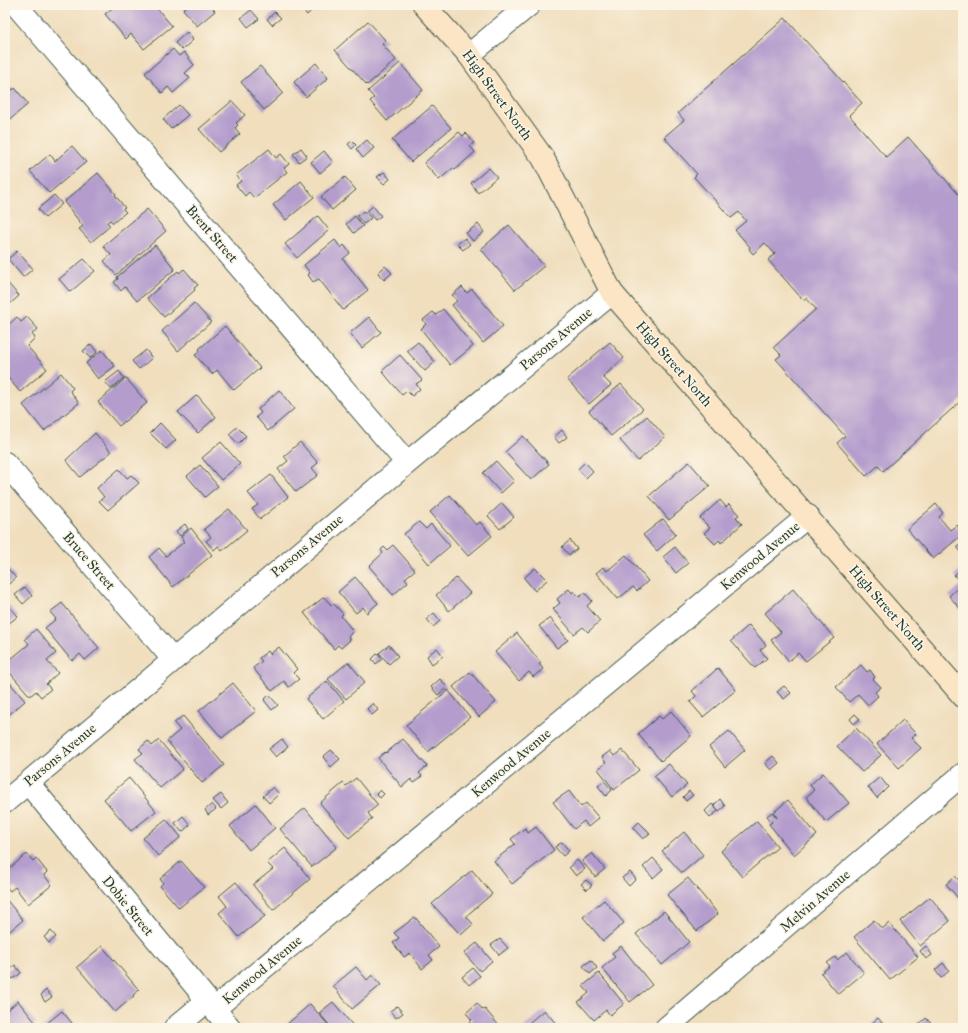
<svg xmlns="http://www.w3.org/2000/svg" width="968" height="1033" viewBox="0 0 968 1033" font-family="'IM FELL Great Primer',serif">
  <rect width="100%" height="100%" fill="#fcf5e5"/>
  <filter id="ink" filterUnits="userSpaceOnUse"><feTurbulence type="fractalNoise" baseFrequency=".025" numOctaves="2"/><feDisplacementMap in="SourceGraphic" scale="8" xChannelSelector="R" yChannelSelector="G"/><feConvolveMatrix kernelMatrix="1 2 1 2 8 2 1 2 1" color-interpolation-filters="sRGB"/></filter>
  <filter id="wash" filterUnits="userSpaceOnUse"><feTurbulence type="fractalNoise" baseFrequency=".012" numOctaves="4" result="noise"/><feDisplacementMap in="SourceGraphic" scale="16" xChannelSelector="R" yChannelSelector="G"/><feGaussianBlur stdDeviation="0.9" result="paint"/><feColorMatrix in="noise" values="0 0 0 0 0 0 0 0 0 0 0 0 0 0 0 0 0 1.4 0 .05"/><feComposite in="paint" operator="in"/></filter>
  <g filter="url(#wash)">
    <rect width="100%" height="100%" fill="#f0debd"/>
    <g id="blocks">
      <path fill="#b49dcd" d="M116 5H154L172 26 144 49 131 34 126 39 105 14Z
        M188 5H209L215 11 197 26 183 9Z
        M298 5H322L315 11 313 9 307 15Z
        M251 10 259 19 248 27 241 18Z
        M275 12 281 18 272 25 267 19Z
        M785 18 862 103 849 115 886 157 908 137 960 196 963 193V399L883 471 878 466 866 476 837 443 845 436 776 359 781 355 774 347 816 309 806 298 803 300 768 260 775 254 765 243 753 254 749 249 750 247 735 230 746 221 739 212 731 218 694 177 697 174 664 137 684 120 678 113Z
        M368 21 386 41 382 44 396 60 367 85 335 50Z
        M187 32 193 40 182 50 175 43Z
        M173 49 179 56 184 52 194 65 185 73 190 78 173 93 168 87 162 93 145 73Z
        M316 63 328 78 306 97 294 82Z
        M400 63 423 90 387 121 370 101 374 98 368 91Z
        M260 66 283 93 264 110 241 82Z
        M5 81 13 90 15 88 28 104 5 124Z
        M232 101 245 115 236 123 238 125 235 128 240 134 219 152 199 129Z
        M179 105 188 115 171 129 163 119Z
        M432 106 451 128 411 162 392 140Z
        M459 132 463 136 466 133 474 143 470 146 475 152 455 170 453 168 439 180 424 163Z
        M367 140 374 148 363 158 356 149Z
        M352 141 356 145 352 149 348 144Z
        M72 146 86 162 49 193 30 171 50 154 55 161Z
        M301 148 307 156 299 162 293 154Z
        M269 149 276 158 281 154 289 164 284 168 287 172 254 198 249 192 245 196 236 185 241 181 236 175Z
        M324 151 333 162 320 173 311 162Z
        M489 168 497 177 478 193 471 183Z
        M384 172 390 179 384 184 377 177Z
        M98 173 116 194 115 195 125 208 123 209 126 212 113 223 110 220 107 222 110 226 91 242 79 229 83 226 64 202Z
        M345 177 356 190 332 210 321 197Z
        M301 181 314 197 286 220 273 205Z
        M54 195 62 204 45 218 38 209Z
        M373 206 381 216 375 220 367 211Z
        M147 209 166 231 116 275 104 261 111 255 103 246Z
        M364 211 371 218 364 224 357 216Z
        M318 216 329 230 297 258 285 244Z
        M355 216 363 226 354 233 346 224Z
        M478 224 484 232 473 241 466 233Z
        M509 225 544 266 515 290 481 249Z
        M465 238 470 244 463 250 457 244Z
        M335 240 341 248 344 245 350 253 343 259 368 290 343 310 319 279 313 282 308 275 310 273 304 265Z
        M155 245 175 269 137 301 125 287 121 291 114 282 118 279 117 277Z
        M17 251 33 269 23 277 8 259Z
        M84 259 95 271 70 292 59 279Z
        M385 266 392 273 384 280 378 273Z
        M184 269 198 285 194 288 195 290 164 317 147 298 178 271 179 273Z
        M5 280 19 296 5 308Z
        M462 287 467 293 472 289 503 326 483 343 452 305 457 301 452 295Z
        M194 303 211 322 178 351 162 331Z
        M443 309 473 346 450 365 421 329 426 324 423 320 433 312 436 315Z
        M17 317 21 322 27 317 38 329 32 334 35 338 27 346 47 369 20 392 5 374V328Z
        M369 317 381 332 362 348 350 333Z
        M225 326 260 368 234 390 217 370 212 374 195 355 200 351 199 349Z
        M418 342 435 362 425 371 407 351Z
        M610 342 624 358 603 377 611 385 589 404 567 379Z
        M91 344 97 352 90 358 83 351Z
        M102 350 115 366 98 379 86 363Z
        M146 350 152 358 139 369 132 361Z
        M400 355 422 380 416 384 420 389 412 396 407 391 402 395 382 371Z
        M119 371 124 378 111 389 105 382Z
        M61 373 73 388 70 391 79 403 44 431 23 405Z
        M126 378 147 403 119 426 98 402Z
        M621 384 643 409 611 436 589 411Z
        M279 390 294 409 268 431 256 417 261 413 258 409Z
        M197 395 216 417 198 433 178 412Z
        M647 416 665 437 638 461 620 440Z
        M160 423 176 440 166 449 150 433Z
        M237 427 246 436 238 444 229 434Z
        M562 430 567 437 559 443 554 437Z
        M95 433 111 452 80 477 66 460Z
        M523 436 549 464 531 480 505 452Z
        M221 442 240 464 221 480 202 458Z
        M300 442 318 463 312 468 318 475 296 492 278 469 288 461 284 456Z
        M496 461 514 481 501 493 483 473Z
        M585 462 593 471 586 478 578 469Z
        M689 462 710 486 669 520 649 496Z
        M200 465 218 486 205 497 187 476Z
        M119 469 127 478 131 475 139 483 108 510 99 501 104 497 97 488Z
        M271 475 288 497 260 519 252 509 258 505 248 493Z
        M450 495 476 525 480 522 492 536 468 556 430 512Z
        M720 500 726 507 729 504 739 515 736 517 742 524 721 543 719 540 715 544 704 533 710 528 700 518Z
        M502 503 514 517 500 529 488 516Z
        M936 504 943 513 939 517 950 530 957 525 963 534 933 559 907 529Z
        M229 509 247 530 222 551 218 546 214 550 206 541 211 537 204 529Z
        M663 519 676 534 657 551 643 535Z
        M419 522 426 529 431 524 450 546 429 564 404 534Z
        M185 524 188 529 180 536 176 531Z
        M191 528 212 555 173 587 149 557 159 548 166 556 184 542 181 537Z
        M570 540 577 549 569 555 562 547Z
        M963 543V554L957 547Z
        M393 545 415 570 405 578 408 582 393 595 369 566 383 553 381 550 384 547 387 550Z
        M675 547 688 563 676 573 663 557Z
        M626 555 648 581 637 591 633 587 618 599 596 573 603 567 607 571Z
        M5 565 16 578 5 587Z
        M535 568 547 580 535 591 524 578Z
        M962 569 963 581 961 583 954 575Z
        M355 577 378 603 367 613 363 607 356 613 338 592Z
        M456 578 470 593 449 611 436 595Z
        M963 583V612L949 596Z
        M25 587 32 596 23 604 15 595Z
        M569 589 572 593 574 591 579 597 585 593 592 601 587 606 600 621 588 632 583 627 574 634 553 609 560 603 557 599Z
        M793 589 834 638 806 661 798 653 789 661 771 640 781 632 765 613Z
        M324 597 331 605 334 604 343 614 341 616 353 631 348 637 350 640 341 648 338 645 334 649 304 613Z
        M62 603 99 648 85 660 80 654 72 661 45 628 56 619 50 612Z
        M8 605 18 616 7 625 5 622V608Z
        M434 613 440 621 433 627 427 619Z
        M550 618 568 640 557 648 539 626Z
        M749 625 766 645 760 650 767 658 755 668 731 641Z
        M36 629 56 653 47 661 58 673 46 684 51 689 41 697 36 691 30 696 5 667V664L29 644 25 639Z
        M517 633 541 663 539 664 543 669 533 677 529 672 519 681 495 652Z
        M389 645 398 656 389 664 379 653Z
        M279 647 297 669 293 673 299 679 289 687 284 681 272 691 253 668 262 661 259 658 268 651 270 654Z
        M437 648 443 656 432 664 427 656Z
        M378 653 382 659 376 664 372 659Z
        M348 662 365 682 346 699 328 679Z
        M861 665 867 672 870 670 875 677 873 679 881 687 875 692 878 696 868 705 858 694 849 702 836 687Z
        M718 668 736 690 703 717 690 702 696 696 692 691Z
        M470 672 496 702 479 717 453 687Z
        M5 677 25 701 5 718Z
        M440 679 447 687 438 695 431 687Z
        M327 681 344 701 323 719 306 699Z
        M233 683 256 711 222 738 199 711Z
        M784 686 791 693 784 699 777 692Z
        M448 690 470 717 428 752 406 725Z
        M269 695 278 705 272 710 264 700Z
        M373 703 378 710 372 715 367 709Z
        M671 711 691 736 661 761 638 734 659 716 662 719Z
        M855 714 860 719 854 724 850 719Z
        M183 716 224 765 202 783 167 741 180 730 174 723Z
        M903 720 916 734 911 738 921 748 899 768 877 744Z
        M856 728 881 755 862 772 837 746Z
        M729 731 745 750 725 767 709 747Z
        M282 739 288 747 276 757 269 749Z
        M403 739 427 766 419 773 422 776 414 783 411 779 402 787 378 758 385 752 386 753Z
        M159 740 183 769 160 788 135 759 143 753 139 749 148 741 152 746Z
        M331 750 340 759 331 767 323 757Z
        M622 750 639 770 614 790 598 769 606 763 602 757 610 751 614 756Z
        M773 756 779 763 771 770 765 763Z
        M669 764 687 785 672 797 654 776Z
        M823 773 849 803 826 822 806 797 814 790 810 785Z
        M880 777 888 787 877 798 868 787Z
        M129 778 156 811 131 831 104 799Z
        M356 778 378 805 368 813 372 819 349 838 320 803 343 783 346 786Z
        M604 781 612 790 606 796 598 786Z
        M273 787 279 794 269 803 263 796Z
        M380 790 384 794 380 798 376 794Z
        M569 791 581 807 586 803 599 818 588 827 584 821 574 829 553 802Z
        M689 791 693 795 686 801 683 797Z
        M221 794 228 803 221 809 213 800Z
        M720 799 725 806 719 811 714 805Z
        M788 800 817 835 794 855 769 824 772 822 767 816 772 812 777 818 774 812Z
        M212 804 216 809 208 815 205 810Z
        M256 804 275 828 249 850 230 826Z
        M712 804 718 811 710 817 705 811Z
        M305 808 337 847 312 867 280 829Z
        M183 816 190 825 182 832 175 823Z
        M166 819 181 837 158 856 143 838Z
        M757 821 778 847 742 877 721 851Z
        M639 822 650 833 643 839 633 828Z
        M536 827 554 850 512 884 494 861 515 844 511 839 525 828 528 833Z
        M684 832 703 855 682 873 662 851Z
        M562 842 569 851 563 856 555 847Z
        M285 848 310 879 273 910 253 885 273 869 267 863Z
        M592 853 605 869 595 877 582 861Z
        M27 854 33 861 36 858 47 872 44 875 52 885 28 904 15 887 10 891 5 885V881L8 879 5 872Z
        M653 858 663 869 653 878 643 867Z
        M577 860 585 869 576 876 569 867Z
        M181 861 204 887 179 908 160 886 163 883 160 879Z
        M472 870 492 894 466 916 473 924 461 935 432 904Z
        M630 872 636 879 629 886 622 878Z
        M955 876 963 885V894L958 898 946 884Z
        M688 878 718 914 697 931 667 895Z
        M586 880 592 885 587 890 581 884Z
        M236 882 265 916 239 937 219 913 227 906 219 896Z
        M930 897 950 921 920 946 900 921Z
        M5 898 23 920 5 935Z
        M604 900 624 923 603 941 583 917Z
        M664 911 689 942 662 965 636 934Z
        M415 917 439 947 429 955 433 960 422 969 410 953 404 957 393 943 399 938 394 933Z
        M874 920 882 929 889 923 918 957 890 980 854 937Z
        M51 931 56 937 49 943 44 937Z
        M500 939 508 948 499 955 491 945Z
        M477 943 492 961 480 971 464 953Z
        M102 946 139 990 133 995 134 996 115 1012 77 967Z
        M621 946 652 985 630 1002 602 968 615 957 612 953Z
        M926 946 932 955 926 959 920 951Z
        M847 952 864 973 838 994 821 973 830 966 827 963 835 957 837 960Z
        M591 960 597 968 590 974 583 966Z
        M943 963 949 971 941 978 935 970Z
        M15 965 21 973 13 979 7 971Z
        M356 967 367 980 372 975 381 985 352 1009 333 986Z
        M473 968 480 976 469 985 462 977Z
        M599 973 624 1004 610 1015 606 1010 594 1020 578 1002 589 993 583 986Z
        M46 990 52 997 45 1002 41 995Z
        M18 1001 36 1023 31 1028 5 1027V1012Z
        M333 1002 355 1028H332L319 1013Z
        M477 1003 483 1010 485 1009 501 1028H474L469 1022 472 1020 466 1013Z
        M310 1004 330 1027 288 1028 286 1025Z
        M397 1006 403 1013 396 1018 390 1011Z
        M544 1010 560 1028H525L524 1027Z
        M62 1011 76 1028H41Z
        M878 1018 885 1026 883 1028H874L871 1024Z
        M926 1018 935 1028H915Z"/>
    </g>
  </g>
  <g filter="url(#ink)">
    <use href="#blocks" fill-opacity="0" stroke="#3e5549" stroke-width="1"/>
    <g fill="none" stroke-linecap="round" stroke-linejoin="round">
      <g stroke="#3e5549" stroke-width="24">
        <path id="street" d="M16 5 407 463
          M469 55 529 5
          M5 463 173 659
          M28 783 230 1028
          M5 802 407 463 612 293
          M214 1009 808 516
          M175 1028 207 1001
          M666 1028 963 774"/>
      </g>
      <g stroke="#3e5549" stroke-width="24">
        <path id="secondary" d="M424 5 469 55 543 158 612 293 963 696"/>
      </g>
      <use href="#street" stroke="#fff" stroke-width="22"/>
      <use href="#secondary" stroke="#fce5c4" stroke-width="22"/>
    </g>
  </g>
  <g text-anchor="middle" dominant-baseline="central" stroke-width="3" stroke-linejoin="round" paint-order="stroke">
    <g font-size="14" fill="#1f3d34" stroke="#fcf5e5">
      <text transform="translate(497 95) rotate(54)">High Street North</text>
      <text transform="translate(212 234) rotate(49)">Brent Street</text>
      <text transform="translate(556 339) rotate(-40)">Parsons Avenue</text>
      <text transform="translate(674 364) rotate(49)">High Street North</text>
      <text transform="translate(307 546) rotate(-40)">Parsons Avenue</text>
      <text transform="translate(760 556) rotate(-40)">Kenwood Avenue</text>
      <text transform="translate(89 561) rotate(49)">Bruce Street</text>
      <text transform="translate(887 608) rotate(49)">High Street North</text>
      <text transform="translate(60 755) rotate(-40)">Parsons Avenue</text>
      <text transform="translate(511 763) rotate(-40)">Kenwood Avenue</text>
      <text transform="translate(815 901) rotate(-41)">Melvin Avenue</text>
      <text transform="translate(128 906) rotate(51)">Dobie Street</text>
      <text transform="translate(262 970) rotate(-40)">Kenwood Avenue</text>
    </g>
  </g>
  <rect width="968" height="1033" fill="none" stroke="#fcf5e5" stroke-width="20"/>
</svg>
